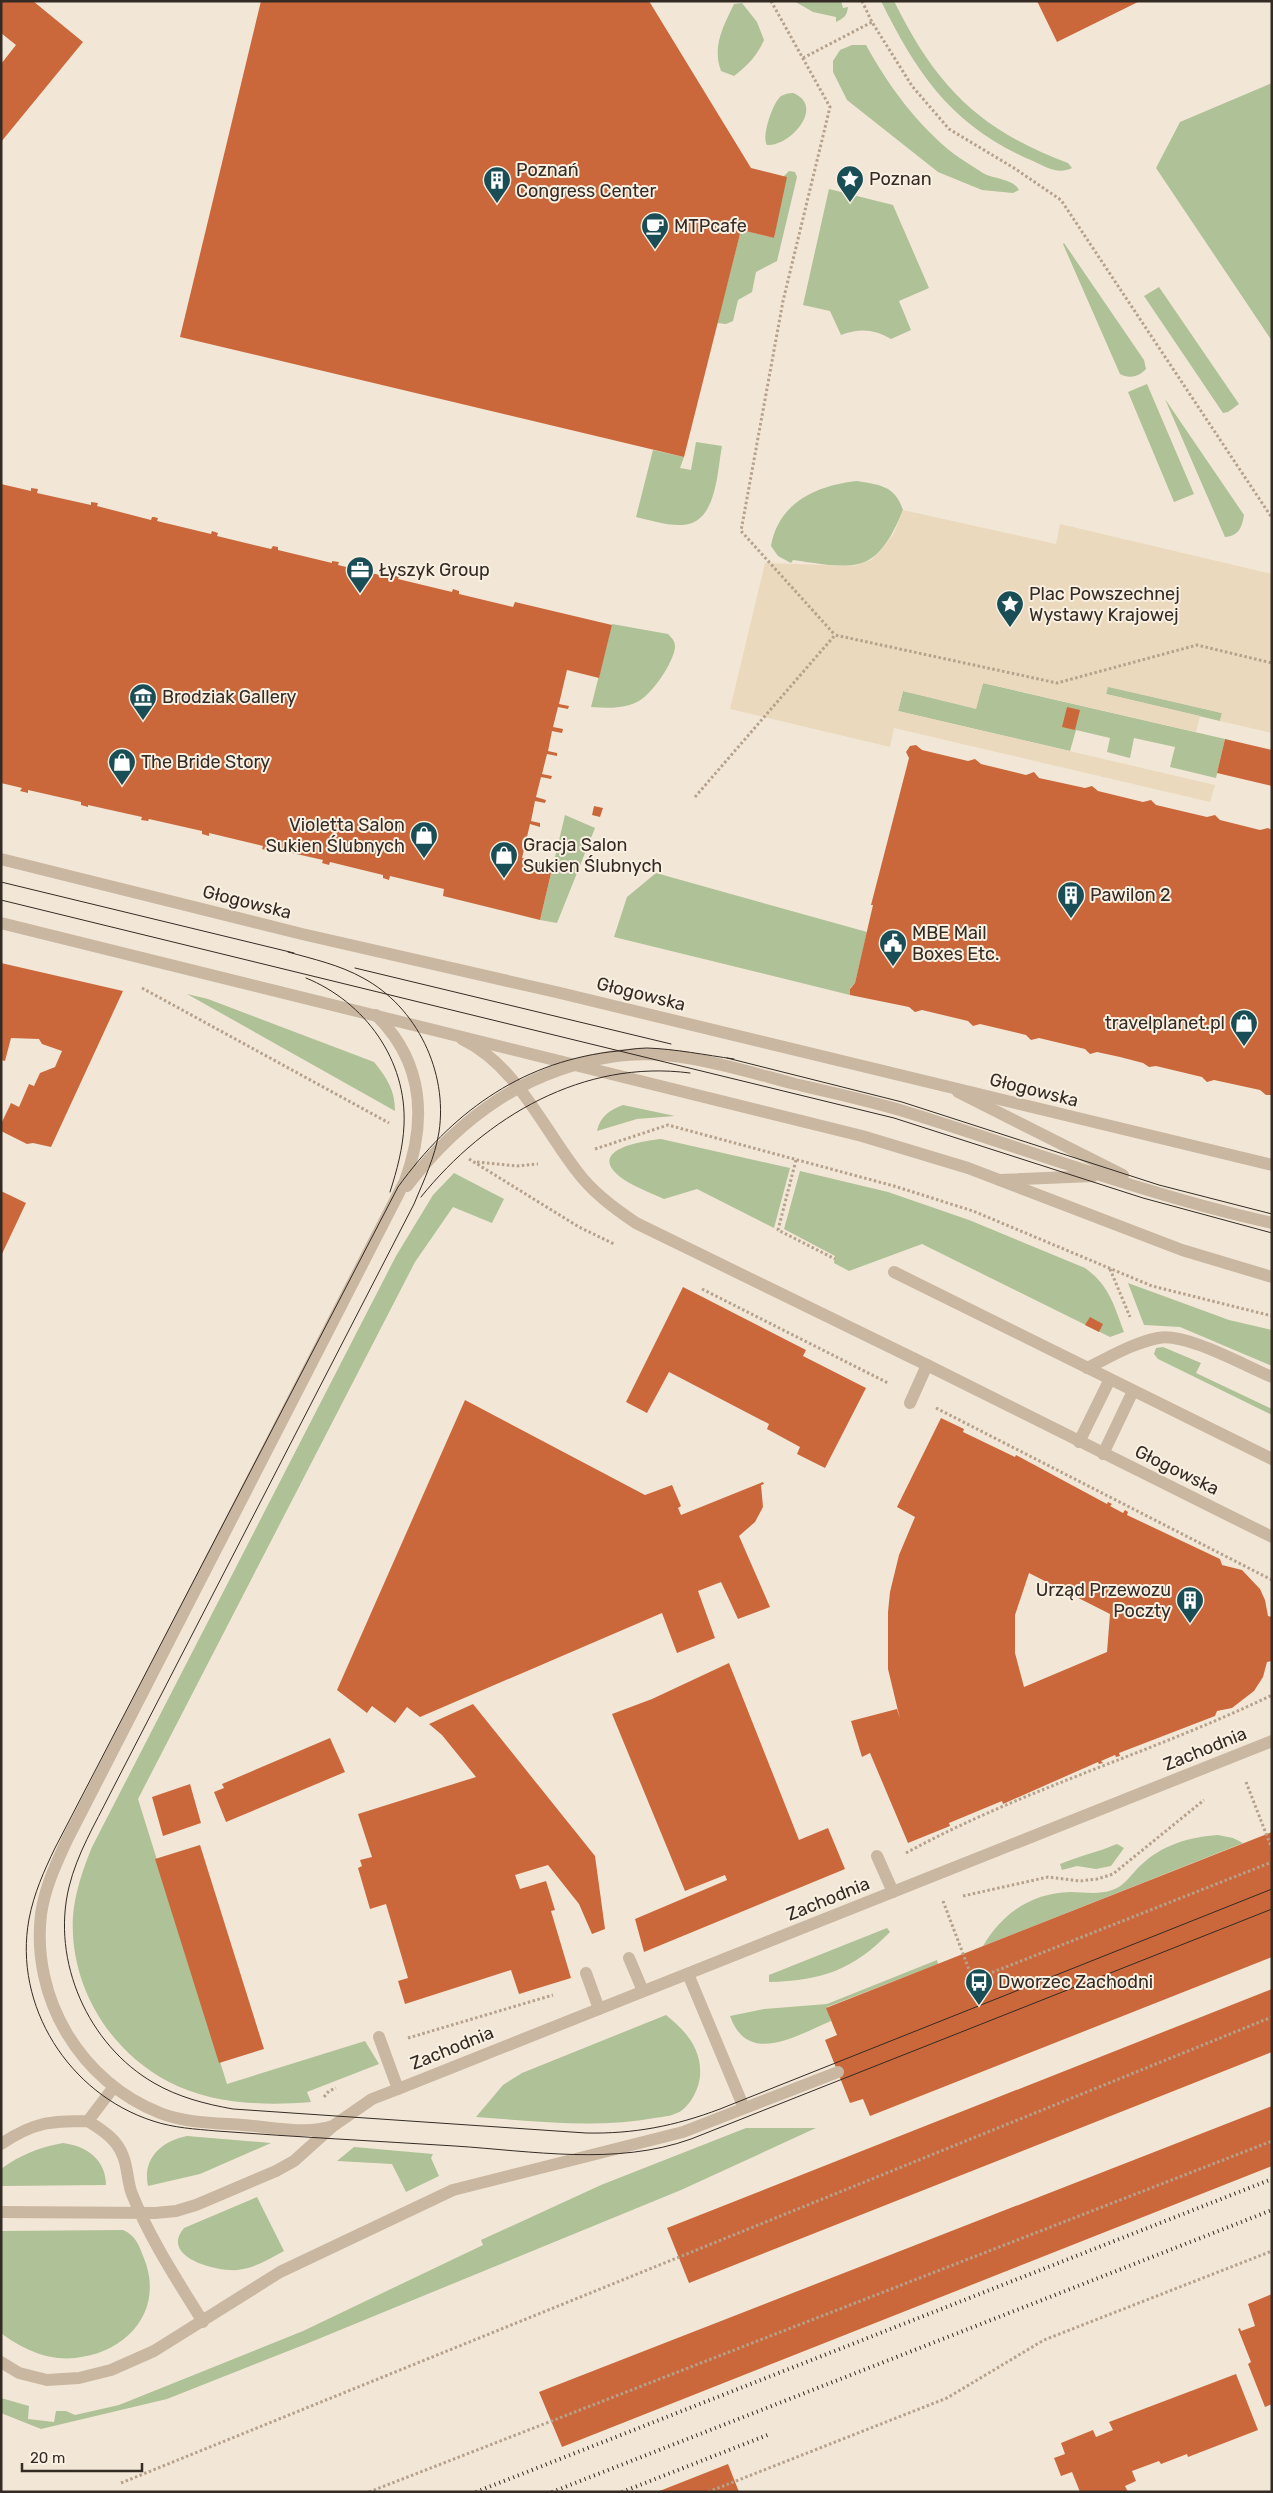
<svg xmlns="http://www.w3.org/2000/svg" width="1273" height="2493" viewBox="0 0 1273 2493" font-family="Rubik,sans-serif">
  <rect width="100%" height="100%" fill="#f2e7d6"/>
  <path fill="#afc196" d="M794 1H841L843 8 848 7C847 16 844 18 836 22V17L813 12Z
    M881 1H894C936 86 979 130 1068 163L1072 168C1058 175 1046 167 1033 161 953 127 918 76 881 1Z
    M742 3 757 22 764 40C757 56 748 65 734 76L721 71C712 46 723 27 734 4Z
    M852 45H866C888 85 917 125 954 154 963 160 973 167 983 173 993 179 1014 179 1019 190L1013 193 982 190 938 172 847 100 833 72V61L840 50Z
    M1272 83V341L1156 168 1180 122Z
    M793 93C826 106 790 147 767 145 761 137 773 102 781 96 785 94 789 93 793 93Z
    M789 171 795 172 797 177 777 261 756 272 752 292 738 300 733 321 726 324 717 323 741 230 774 238 784 176Z
    M829 189 893 205 929 288 899 301 911 330 891 339C874 329 859 328 841 335L830 311 803 305Z
    M1064 243 1144 360 1146 369C1139 377 1129 379 1120 374L1063 244Z
    M1159 287 1239 404 1228 412 1223 413 1144 296Z
    M1147 384 1194 494 1174 502 1128 392Z
    M1165 399 1244 515C1242 527 1239 536 1225 537Z
    M696 442 722 446C717 472 717 524 682 525 667 526 650 520 636 517L653 450 684 457 680 468 691 470Z
    M857 481C879 485 895 485 903 510 876 576 856 569 793 560L791 563 778 556 771 546C778 503 817 485 857 481Z
    M612 624 668 634C672 638 675 641 675 647 674 662 651 696 637 702 623 709 607 708 591 707Z
    M983 683 1225 739 1216 778 1170 767 1175 747 1134 738 1130 758 1107 752 1110 738 1076 730 1070 751 898 711 903 691 976 708Z
    M1107 686 1222 713 1220 721 1106 694Z
    M565 815 595 828 557 923 540 920Z
    M656 873 867 932 855 983 850 988V995L614 937 627 897Z
    M187 994 208 999 374 1062C387 1078 395 1090 395 1111Z
    M623 1105 675 1116 637 1119 597 1131C600 1117 609 1110 623 1105Z
    M661 1139 790 1168 774 1228 697 1189 664 1199C651 1193 635 1187 623 1179 583 1150 642 1141 661 1139Z
    M800 1171 888 1192 969 1220 1085 1268C1109 1285 1114 1305 1124 1332L1110 1337 922 1244 849 1271 834 1263 835 1256 784 1229Z
    M454 1173 504 1199 492 1223 453 1207 415 1262 138 1799 227 2084 365 2041 379 2064 307 2092 311 2102C264 2106 211 2104 169 2082 109 2051 69 1985 73 1916 75 1892 83 1869 92 1847L396 1256 433 1195Z
    M1128 1283 1229 1320 1272 1330V1366L1180 1327 1144 1325Z
    M1163 1347 1201 1363 1196 1373 1272 1409V1415L1158 1359 1154 1354 1156 1348Z
    M1218 1835 1233 1838 1243 1843 983 1946C1002 1913 1032 1893 1070 1892 1084 1892 1099 1895 1112 1890 1125 1886 1131 1874 1141 1865 1162 1845 1189 1837 1218 1835Z
    M1117 1844 1124 1848 1111 1866 1096 1869 1077 1866 1062 1870 1060 1864C1079 1856 1098 1852 1117 1844Z
    M887 1928 890 1932C853 1970 821 1981 769 1982V1975Z
    M937 1960 938 1964 827 2007 831 2021C797 2035 748 2067 730 2016L764 2009 827 2004Z
    M666 2015C686 2031 702 2049 700 2076 699 2088 690 2108 677 2113 671 2116 662 2117 655 2118 597 2129 535 2121 476 2117L503 2085 522 2073Z
    M746 2128H816L681 2190 306 2344 167 2399 41 2429 1 2413V2398L29 2406 28 2419 54 2422 56 2411H66L75 2415 119 2405 303 2331 483 2245 481 2240 601 2185Z
    M187 2136 271 2143 200 2174 148 2186C142 2158 162 2141 187 2136Z
    M63 2143C87 2146 106 2160 106 2185L1 2186V2169C20 2155 40 2147 63 2143Z
    M354 2147 433 2154 431 2158 439 2176 406 2192 392 2164 337 2161Z
    M257 2197 284 2251C269 2259 255 2268 237 2270 217 2272 159 2257 184 2228Z
    M123 2230C135 2235 139 2245 143 2256 166 2309 128 2353 75 2358 48 2361 22 2349 1 2333V2231Z"/>
  <path fill="#ead9bc" d="M903 510 1056 544 1060 524 1272 574V733L1220 721 1222 713 1108 687 1106 694 1200 716 1196 732 983 683 976 709 903 691 898 711 1215 785 1210 802 894 728 890 747 730 709 765 563 854 566 871 560 884 547 894 533Z"/>
  <path fill="#cb683b" fill-rule="evenodd" d="M1 1H33L83 42 1 142V64L16 45 1 33Z
    M261 1H649L751 168 787 177 774 238 741 230 684 457 180 337Z
    M1037 1H1140L1057 42Z
    M1 484 31 491V488L38 489 37 493 91 505V502L98 503 97 506 151 520 152 517H154L158 518 157 521 211 534 212 531 218 533 217 536 271 549 273 546 278 547V550L332 563V561L339 562 338 565 392 578 393 575 399 577 398 579 452 592 453 589 459 591V594L513 607 515 602 612 625 599 678 567 670 559 704 569 706 568 709 558 707 553 727 563 729 562 733 552 731 548 751 557 753V756L547 754 542 774 552 776 551 779 541 777 536 797 546 800 545 803 535 801 531 821 540 823V827L530 824 522 858 553 865 540 920 443 896 444 889 390 876 389 880 383 878V875L330 862 329 865 322 863 323 860 270 848 269 851 262 849 263 846 209 833V836L202 834V831L149 819 148 821 141 820 142 817 88 805V807L81 805V802L28 790V793L20 791 22 788 1 783Z
    M1067 707 1080 710 1075 730 1062 727Z
    M1225 739 1272 750V786L1217 773Z
    M916 745 922 750 968 761 975 759 981 764 1026 775 1034 772 1039 778 1085 788 1092 786 1098 791 1143 802 1151 800 1156 805 1207 817 1215 815 1220 820 1260 830 1268 828 1272 830V1095H1266L1260 1090 1214 1080 1207 1082 1202 1077 1156 1066 1149 1067 1143 1063 1120 1057 1097 1052 1090 1054 1085 1049 1039 1038 1031 1040 1026 1035 980 1024 973 1026 968 1021 922 1010 915 1012 909 1007 850 995V989L855 983 873 905H871L909 758 906 752 910 746Z
    M594 806 603 808 600 817 592 815Z
    M1 963 123 991 51 1147 33 1143 27 1144 1 1131V1124L11 1103 19 1107 29 1084 34 1086 40 1073 55 1067 62 1051 42 1044 39 1039 11 1038 5 1061 1 1060Z
    M1 1191 26 1203 1 1256Z
    M683 1287 806 1350 803 1356 866 1388 825 1468 797 1454 800 1447 767 1429 769 1424 669 1372 647 1413 626 1402Z
    M1090 1317 1103 1324 1099 1332 1085 1325Z
    M465 1400 645 1495 672 1485 681 1506 678 1508 681 1515 763 1482 764 1484 761 1485 763 1507 755 1522 739 1536 770 1607 738 1619 721 1582 698 1591 715 1638 677 1653 662 1613 420 1717 407 1707 395 1723 372 1706 367 1713 337 1690Z
    M941 1418 964 1429 963 1432 1015 1457 1016 1455 1107 1504 1108 1502 1112 1504 1110 1506 1123 1513 1125 1510 1128 1512 1127 1515 1220 1559 1222 1565 1242 1570 1260 1589 1265 1600 1268 1616 1272 1617V1661L1267 1662 1263 1677 1254 1691 1232 1708 1217 1711 1215 1716 1119 1753 1120 1756 1116 1757 1115 1755 1101 1761 1103 1763 1099 1764 1098 1762 1003 1804 1002 1801 949 1823 950 1826 908 1843 870 1753 862 1757 851 1721 897 1709 900 1719 888 1669V1612L890 1592 899 1555 915 1517 897 1507ZM1029 1573 1110 1614 1107 1652 1024 1687 1015 1653V1615Z
    M729 1663 799 1840 828 1828 845 1869 644 1952 635 1919 727 1880 725 1875 685 1891 612 1714 652 1699Z
    M473 1704 595 1856 605 1929 592 1934 579 1904 548 1865 515 1875 520 1889 546 1881 555 1910 551 1911 571 1978 519 1994 511 1970 405 2004 398 1981 408 1978 386 1904 370 1909 358 1868 362 1866 360 1860 372 1857 358 1814 476 1777 442 1735 429 1724Z
    M330 1738 345 1772 226 1822 214 1792 224 1788 222 1784Z
    M190 1784 201 1823 163 1836 152 1797Z
    M1272 1832V1957L870 2116 863 2099 850 2103 825 2040 837 2035 826 2008Z
    M200 1845 264 2049 219 2063 155 1859Z
    M1272 1989V2052L689 2283 667 2228Z
    M1272 2106V2166L562 2447 539 2392Z
    M1272 2294V2404L1265 2407 1248 2364 1251 2362 1238 2329 1240 2328 1241 2331 1255 2326 1248 2304Z
    M1236 2374 1258 2430 1188 2457 1187 2454 1161 2464 1159 2461 1132 2471 1136 2481 1125 2486 1128 2492H1080L1072 2472 1061 2476 1054 2458 1065 2454 1061 2443 1093 2430 1096 2437 1113 2430 1109 2422Z
    M728 2464 739 2492H657Z"/>
  <g fill="none" stroke-linecap="round" stroke-linejoin="round">
    <path stroke="#b5a18c" stroke-width="3" stroke-dasharray="2.5 2.5" stroke-linecap="butt" d="M771 1 830 107 783 301 741 531 835 635
      M862 1 872 22 912 86 949 129 1014 168 1061 200 1272 518
      M803 58 872 22
      M695 797 835 635 1057 683 1197 645 1272 663
      M142 988 389 1123
      M595 1149 668 1125 894 1186 973 1211 1152 1286 1272 1316
      M469 1159 579 1227 614 1244
      M796 1160 778 1230 835 1259
      M477 1162 517 1166 538 1164
      M1110 1269 1130 1317
      M702 1289 888 1383
      M936 1408 1272 1580
      M1246 1782 1272 1849
      M906 1853C1023 1789 1152 1753 1272 1695
      M963 1896 1048 1877 1080 1881 1097 1879 1113 1874 1204 1800
      M943 1901 973 1980 1272 1862
      M408 2038 553 1995
      M324 2097 329 2091 336 2088
      M121 2483 1272 2017
      M369 2492 1272 2141
      M708 2492 947 2398 1044 2340 1272 2251"/>
    <path stroke="#cab7a2" stroke-width="12" d="M958 1092 1123 1175
      M1000 1180 1093 1176
      M407 1186C461 1116 527 1069 616 1056 677 1048 737 1069 795 1084 830 1092 866 1100 900 1110 1024 1148 1145 1195 1272 1223
      M894 1272 1272 1459
      M1087 1368C1110 1357 1133 1343 1158 1338 1185 1332 1245 1366 1272 1377
      M910 1403 927 1365
      M1079 1442 1110 1379
      M1103 1454 1133 1391
      M877 1856 893 1892
      M629 1958 643 1991
      M586 1973 599 2009
      M688 1974 744 2108
      M113 2088 88 2121C102 2130 117 2139 123 2156 128 2168 127 2181 132 2194 150 2239 177 2280 203 2322
      M333 2126C305 2135 271 2127 243 2125 216 2123 185 2123 160 2113 81 2082 31 1999 41 1914 45 1887 56 1864 67 1840L405 1181C427 1121 424 1062 376 1015
      M1 2144C34 2122 50 2121 88 2121
      M1 2212 155 2213 176 2211 196 2205 276 2171 294 2161 333 2126 372 2099 398 2089 379 2037
      M1 2362 19 2373 47 2380 79 2378 111 2370 154 2351 280 2272 453 2190 683 2132 838 2072"/>
    <path stroke="#cab7a2" stroke-width="12" d="M462 1039C515 1064 542 1126 576 1170 592 1192 614 1208 636 1223L927 1365 1272 1537
      M398 2089 1272 1741"/>
    <path stroke="#cab7a2" stroke-width="12" d="M1 859 302 934 556 992 1272 1165
      M1 923 862 1136 968 1168 1182 1250 1272 1277"/>
    <path stroke="#342b25" stroke-width="1" d="M1 882 294 953
      M1 900 894 1118 1143 1198 1272 1233
      M288 952C313 959 340 965 363 978 417 1007 448 1072 439 1132 435 1157 424 1180 414 1204L110 1794C95 1824 77 1854 69 1887 51 1961 88 2045 154 2083 178 2097 205 2104 233 2109L586 2133C634 2134 675 2126 720 2109L1272 1889
      M355 968 671 1044
      M306 978C365 1002 407 1060 404 1125 403 1148 397 1170 390 1192
      M727 1058 902 1102 1159 1185 1272 1214
      M734 1059C705 1055 676 1049 647 1048 635 1048 622 1051 609 1052 518 1064 451 1114 398 1187L55 1848C44 1871 34 1893 29 1919 13 2006 69 2094 153 2121 174 2128 195 2129 217 2131 296 2137 375 2141 455 2146 532 2151 616 2166 691 2139L1272 1909
      M421 1197C486 1116 584 1059 690 1073"/>
    <path stroke="#342b25" stroke-width="4" stroke-dasharray="1 4" stroke-linecap="butt" d="M476 2492 1272 2179
      M552 2492 1272 2210
      M622 2492 770 2434"/>
  </g>
  <defs>
    <g id="sight-pin" transform="scale(1.4375)"><path d="M0 17L-7.5 6A9.5 9.5 0 1 1 7.5 6Z" fill="#194e56" stroke="#f9f0e2"/><path d="M0-6L1.8-2.2L6-1.7L2.9 1.2L3.7 5.4L0 3.3L-3.7 5.4L-2.9 1.2L-6-1.7L-1.8-2.2Z" fill="#fff"/></g>
    <g id="building-pin" transform="scale(1.4375)"><path d="M0 17L-7.5 6A9.5 9.5 0 1 1 7.5 6Z" fill="#194e56" stroke="#f9f0e2"/><path d="M-4-6H4V6H1V3H-1V6H-4ZM-2.5-4.3h1.7v1.8h-1.7ZM.8-4.3h1.7v1.8H.8ZM-2.5-1h1.7V.8h-1.7ZM.8-1h1.7V.8H.8Z" fill="#fff"/></g>
    <g id="cafe-pin" transform="scale(1.4375)"><path d="M0 17L-7.5 6A9.5 9.5 0 1 1 7.5 6Z" fill="#194e56" stroke="#f9f0e2"/><path d="M-5.5-4.5H6V0H3Q3 3.5 0 3.5H-2.5Q-5.5 3.5-5.5 0ZM3-3.2v2h1.7v-2ZM-6 4.5H4V6H-6Z" fill="#fff"/></g>
    <g id="office-pin" transform="scale(1.4375)"><path d="M0 17L-7.5 6A9.5 9.5 0 1 1 7.5 6Z" fill="#194e56" stroke="#f9f0e2"/><path d="M-6-3h4V-5.5h4V-3h4V5H-6ZM-1-4.5V-3h2v-1.5ZM-6 0V1H6V0Z" fill="#fff"/></g>
    <g id="museum-pin" transform="scale(1.4375)"><path d="M0 17L-7.5 6A9.5 9.5 0 1 1 7.5 6Z" fill="#194e56" stroke="#f9f0e2"/><path d="M0-6L6-3V-2H-6V-3ZM-5-1h2V3h-2ZM-1-1h2V3h-2ZM3-1h2V3H3ZM-6 4H6V6H-6Z" fill="#fff"/></g>
    <g id="shop-pin" transform="scale(1.4375)"><path d="M0 17L-7.5 6A9.5 9.5 0 1 1 7.5 6Z" fill="#194e56" stroke="#f9f0e2"/><path d="M-5-2.5h2.3a2.7 3.5 0 0 1 5.4 0H5L5.5 6h-11ZM-1.5-2.5h3a1.5 2.3 0 0 0-3 0Z" fill="#fff"/></g>
    <g id="civic-pin" transform="scale(1.4375)"><path d="M0 17L-7.5 6A9.5 9.5 0 1 1 7.5 6Z" fill="#194e56" stroke="#f9f0e2"/><path d="M-.6-6.5H3V-4.5H.6V-3L4-1V1h2V6H-6V1h2V-1L-.6-3ZM-1.2 2.5V6h2.4V2.5Z" fill="#fff"/></g>
    <g id="bus-pin" transform="scale(1.4375)"><path d="M0 17L-7.5 6A9.5 9.5 0 1 1 7.5 6Z" fill="#194e56" stroke="#f9f0e2"/><path d="M-5-6H5V4H4V6H2V4H-2V6H-4V4H-5ZM-3.5-4V0h7V-4ZM-3.5 1.2v1.5H-2V1.2ZM2 1.2v1.5H3.5V1.2Z" fill="#fff"/></g>
  </defs>
  <g fill-rule="evenodd">
    <use href="#sight-pin" x="850" y="179"/>
    <use href="#building-pin" x="497" y="180"/>
    <use href="#cafe-pin" x="655" y="226"/>
    <use href="#office-pin" x="360" y="570"/>
    <use href="#sight-pin" x="1010" y="604"/>
    <use href="#museum-pin" x="143" y="697"/>
    <use href="#shop-pin" x="122" y="762"/>
    <use href="#shop-pin" x="424" y="835"/>
    <use href="#shop-pin" x="504" y="855"/>
    <use href="#building-pin" x="1071" y="895"/>
    <use href="#civic-pin" x="893" y="943"/>
    <use href="#shop-pin" x="1244" y="1023"/>
    <use href="#building-pin" x="1190" y="1600"/>
    <use href="#bus-pin" x="979" y="1982"/>
  </g>
  <g text-anchor="middle" dominant-baseline="central" stroke-width="4" stroke-linejoin="round" paint-order="stroke">
    <g font-size="18" fill="#342b25" stroke="#f9f0e2" text-anchor="start">
      <text x="516" y="170">Poznań<tspan x="516" dy="21">Congress Center</tspan></text>
      <text x="869" y="179">Poznan</text>
      <text x="674" y="226">MTPcafe</text>
      <text x="379" y="570">Łyszyk Group</text>
      <text x="1029" y="594">Plac Powszechnej<tspan x="1029" dy="21">Wystawy Krajowej</tspan></text>
      <text x="162" y="697">Brodziak Gallery</text>
      <text x="141" y="762">The Bride Story</text>
      <text x="405" y="825" text-anchor="end">Violetta Salon<tspan x="405" dy="21">Sukien Ślubnych</tspan></text>
      <text x="523" y="845">Gracja Salon<tspan x="523" dy="21">Sukien Ślubnych</tspan></text>
      <text x="1090" y="895">Pawilon 2</text>
      <text x="912" y="933">MBE Mail<tspan x="912" dy="21">Boxes Etc.</tspan></text>
      <text x="1225" y="1023" text-anchor="end">travelplanet.pl</text>
      <text x="1171" y="1590" text-anchor="end">Urząd Przewozu<tspan x="1171" dy="21">Poczty</tspan></text>
      <text x="998" y="1982">Dworzec Zachodni</text>
    </g>
    <g font-size="18" fill="#342b25" stroke="#f9f0e2">
      <text transform="translate(247 902) rotate(14)">Głogowska</text>
      <text transform="translate(641 994) rotate(14)">Głogowska</text>
      <text transform="translate(1034 1090) rotate(14)">Głogowska</text>
      <text transform="translate(1177 1470) rotate(26)">Głogowska</text>
      <text transform="translate(1205 1749) rotate(-22)">Zachodnia</text>
      <text transform="translate(828 1899) rotate(-22)">Zachodnia</text>
      <text transform="translate(452 2048) rotate(-22)">Zachodnia</text>
    </g>
  </g>
  <rect width="1273" height="2493" fill="none" stroke="#342b25" stroke-width="5"/>
  <path d="M22 2463v8h120v-8" fill="none" stroke="#342b25" stroke-width="2.5"/>
  <text x="30" y="2463" font-size="15" fill="#342b25" stroke="#f9f0e2" stroke-width="4" paint-order="stroke">20 m</text>
</svg>
